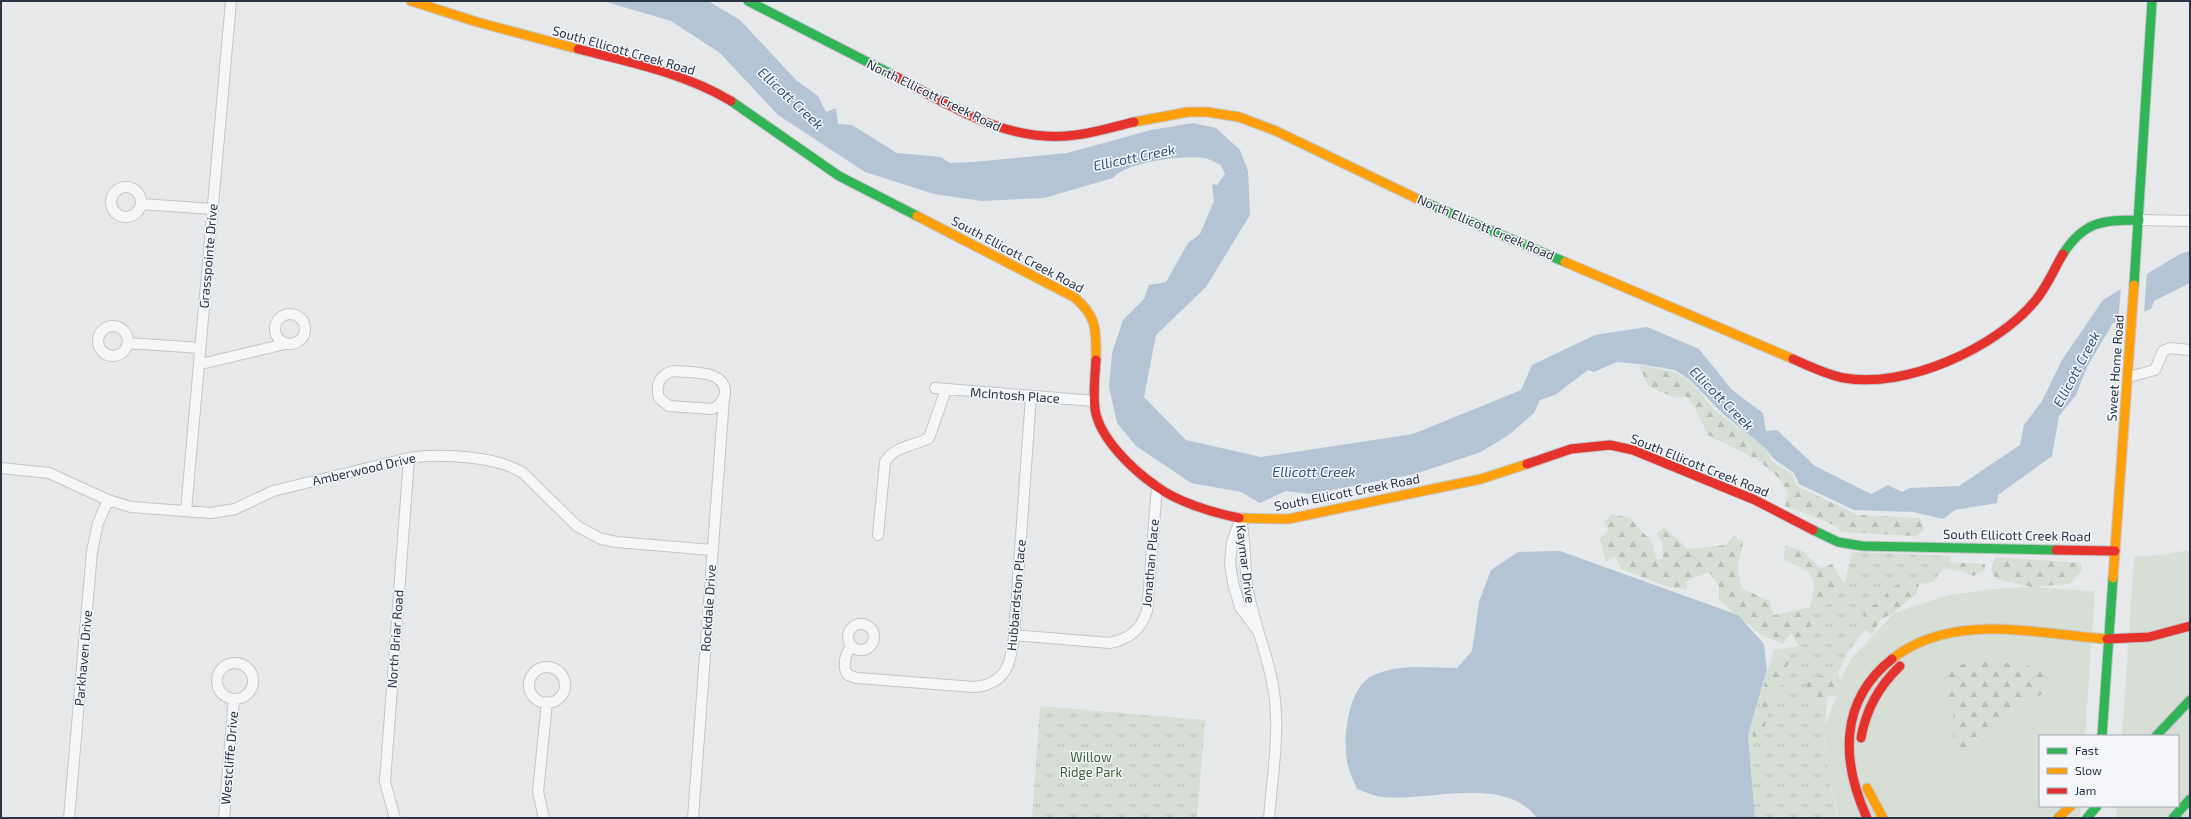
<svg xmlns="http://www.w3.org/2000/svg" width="2191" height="819" viewBox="0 0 2191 819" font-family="'Exo 2',sans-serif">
  <defs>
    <pattern id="forest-firs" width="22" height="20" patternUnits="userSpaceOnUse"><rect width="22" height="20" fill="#d6ded6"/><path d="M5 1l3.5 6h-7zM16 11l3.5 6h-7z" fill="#b8bfb9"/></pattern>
    <pattern id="park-tufts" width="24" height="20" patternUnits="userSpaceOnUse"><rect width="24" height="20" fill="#d6ded6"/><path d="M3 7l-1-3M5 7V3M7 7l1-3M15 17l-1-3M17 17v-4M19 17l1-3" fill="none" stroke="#b8bfb9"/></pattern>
  </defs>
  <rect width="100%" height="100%" fill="#e6e8ea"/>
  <path fill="#d6ded6" d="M2190 550V818H2116L2117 806H2178V736H2122L2134 556H2153Z
    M2031 587 2095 591 2085 736H2040V806H2081L2080 818H1839L1828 776 1824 728 1837 695 1840 680 1851 659 1894 613 1949 595 1994 589Z"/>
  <path fill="url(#forest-firs)" d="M1639 365 1675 372 1689 381 1717 412 1763 446 1773 462 1792 474 1797 486 1858 515 1920 518 1924 530 1916 536 1841 532 1834 525 1785 506 1788 492 1776 475 1758 460 1708 435 1696 410 1686 396 1675 398 1648 386Z
    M1612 514 1630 518 1651 541 1657 560 1663 558V545L1657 533 1664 527 1688 549 1725 545 1734 536 1743 542 1738 567 1741 588 1769 601 1774 615 1811 607C1817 572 1815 574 1784 560L1785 546 1801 550 1821 568 1832 564 1844 584 1837 597 1813 614 1810 637 1799 646 1791 633 1783 644 1761 635 1719 600V586L1709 572 1687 581 1686 590 1666 586 1621 569 1615 556 1606 562 1600 539 1609 530 1604 522Z
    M1995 557 2081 563 2082 571 2069 584 2031 587 1996 579 1991 570Z
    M1949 562 1985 564V570L1973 576 1962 571 1944 569Z
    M1907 581 1919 584 1916 594 1892 614 1881 619 1872 634 1865 630 1866 620 1862 611 1882 600 1889 588Z
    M1790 655V663L1782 673 1784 684 1767 717 1764 731 1754 739 1751 732C1754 725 1760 716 1761 708 1762 696 1762 679 1772 670V659Z
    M1977 662 2019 663 2051 674 2044 693 2004 714 1979 734 1958 769 1954 753 1953 710 1940 668Z
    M1838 672 1840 680 1837 695 1827 697 1813 703 1806 695 1807 682H1812L1817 676Z"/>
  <path fill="url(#park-tufts)" fill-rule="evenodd" d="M1852 552 1951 556 1949 562 1933 582 1919 584 1907 581 1889 588 1882 600 1862 611 1866 620 1865 630 1848 652 1838 672 1817 676 1812 682H1807L1806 695 1813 703 1827 697 1824 736 1828 776 1838 818H1755L1748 735 1774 650 1799 646 1810 637 1813 614 1837 597 1844 584ZM1789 655 1790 663 1782 673 1784 684 1775 689 1764 731 1754 739 1751 732C1754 725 1760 716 1761 708 1762 696 1762 679 1772 670V659Z
    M1040 706 1205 720 1197 818H1032Z"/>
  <path fill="#b4c4d5" d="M603 1H708L740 20 796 80 818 96 826 112 836 108 838 124 852 125 897 153 941 157 950 163 973 162 1067 153 1151 130 1193 123 1216 128 1240 150 1248 171 1250 215 1206 287 1156 335 1144 397 1186 440 1261 457 1413 434 1521 390 1532 365 1595 335 1647 327 1699 349 1732 390 1763 413 1766 431 1777 430 1815 466 1871 494 1888 485 1902 492 1910 488 1959 486 2020 445 2024 425 2042 401 2062 360 2103 300 2180 254 2190 251V283L2154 301 2151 309 2113 323 2087 367 2076 395 2059 416 2052 456 1998 495 1997 503 1955 510 1943 519 1913 512 1854 510 1799 484 1794 473 1774 459 1764 447 1723 414 1690 380 1675 370 1639 364 1617 362 1594 372 1588 370 1555 395 1540 400 1534 413 1510 434 1481 452 1415 474 1311 494 1286 491 1260 503 1241 492 1191 483 1136 446 1117 423 1109 387 1112 353 1123 320 1144 299 1149 285 1166 282 1188 243 1200 234 1214 201 1212 184 1217 185 1225 174 1221 165C1216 163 1210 159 1204 158 1183 155 1126 162 1113 178L1044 198 982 201 934 194 865 172 778 115 720 53 671 21Z
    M1560 551 1738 615 1764 644 1767 670 1748 735 1755 818H1537C1504 774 1429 802 1383 797 1374 796 1365 792 1357 789 1354 782 1350 774 1348 766 1342 742 1347 688 1372 676 1398 663 1430 668 1457 668L1472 651 1479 602 1491 570 1518 552Z"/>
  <path fill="#e6e8ea" d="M2147 272 2144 314 2118 323 2121 287Z"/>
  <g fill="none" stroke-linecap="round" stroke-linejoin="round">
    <g stroke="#c4c6c8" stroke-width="12">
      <path id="street" d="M111 202a15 15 0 1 1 30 0a15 15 0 1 1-30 0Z
        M141 204 213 209
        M2139 220 2190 221
        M275 329a15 15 0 1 1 30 0a15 15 0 1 1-30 0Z
        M98 341a15 15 0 1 1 30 0a15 15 0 1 1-30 0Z
        M128 343 200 348
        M201 364 285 344
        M674 371C689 373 726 369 725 393 724 401 719 406 712 409L669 406 659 398C655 385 660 374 674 371Z
        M2128 377 2155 370 2163 351 2170 348 2190 350
        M935 388 1094 401
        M1 468 49 473 108 500 131 507 211 513 235 509 273 491 409 458C440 453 497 456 523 473L577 526 601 539 617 542 712 550
        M186 511 231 1
        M878 535 885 462C894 446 914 446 929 438L946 389
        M848 637a13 13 0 1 1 26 0a13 13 0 1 1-26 0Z
        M1257 630 1240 607 1233 583 1230 563 1232 542 1241 518C1246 542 1244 566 1248 591 1255 628 1271 662 1275 700 1279 739 1272 779 1269 818
        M1014 635 1110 643C1129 639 1141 630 1147 611L1157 487
        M852 646C845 653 842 667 848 675L857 678 974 687C1007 684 1011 663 1014 635L1031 396
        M217 681a18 18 0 1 1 36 0a18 18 0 1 1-36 0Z
        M529 685a18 18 0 1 1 36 0a18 18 0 1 1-36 0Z
        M69 818 92 551 98 523 108 500
        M224 818 234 699
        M395 818 385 782 409 458
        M544 818 538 792 547 702
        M693 818 724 398"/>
    </g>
    <g stroke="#c4c6c8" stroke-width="11">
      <path id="fast" d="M748 1 891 74
        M731 101 839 176 917 216
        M1424 202 1565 262
        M2063 254C2084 221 2103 220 2139 220
        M2134 285 2152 1
        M1813 530 1838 542 1862 546 2056 550
        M2102 736 2113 578
        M2156 736 2190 700
        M2087 818 2097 806
        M2173 818 2190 799"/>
    </g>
    <g stroke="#c4c6c8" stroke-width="11">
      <path id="slow" d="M411 1 477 22 578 49
        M1134 122 1188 112H1207L1239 117 1276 131 1424 202
        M917 216 1074 297C1098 317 1096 331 1096 360
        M1565 262 1793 359
        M1239 518 1288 519 1481 479 1527 464
        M2113 578 2134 285
        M1892 659C1952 611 2037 634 2107 639
        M1867 788 1883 818
        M2058 818 2071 806"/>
    </g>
    <g stroke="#c4c6c8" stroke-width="11">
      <path id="jam" d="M578 49C630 62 684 73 731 101
        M891 74C946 103 1002 141 1066 136 1089 135 1112 127 1134 122
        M1793 359C1809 366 1827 375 1844 378 1906 389 1996 348 2035 301 2047 287 2054 269 2063 254
        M1096 360C1095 375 1093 393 1095 409 1099 438 1133 470 1156 486 1177 502 1214 513 1239 518
        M1527 464 1571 449 1610 445 1633 450 1755 500 1813 530
        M2056 550 2115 551
        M2107 639 2149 637 2190 626
        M1861 738C1866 709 1879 686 1900 666
        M1867 818C1841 761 1839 701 1892 659"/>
    </g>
    <use href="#street" stroke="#f5f6f7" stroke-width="10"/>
    <use href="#fast" stroke="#30b455" stroke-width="9"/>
    <use href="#slow" stroke="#ff9f0a" stroke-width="9"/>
    <use href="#jam" stroke="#e5322d" stroke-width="9"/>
  </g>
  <g text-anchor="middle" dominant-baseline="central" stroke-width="3" stroke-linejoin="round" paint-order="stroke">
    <g font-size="13" fill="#2b3445" stroke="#f4f6f9">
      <text transform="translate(624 50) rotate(16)">South Ellicott Creek Road</text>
      <text transform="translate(934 95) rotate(26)">North Ellicott Creek Road</text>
      <text transform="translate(1486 227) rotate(23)">North Ellicott Creek Road</text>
      <text transform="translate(1018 254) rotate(28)">South Ellicott Creek Road</text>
      <text transform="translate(208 256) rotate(-85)">Grasspointe Drive</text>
      <text transform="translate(2115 368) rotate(-86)">Sweet Home Road</text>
      <text transform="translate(1015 395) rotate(4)">McIntosh Place</text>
      <text transform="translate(1700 465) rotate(22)">South Ellicott Creek Road</text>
      <text transform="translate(364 469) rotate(-13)">Amberwood Drive</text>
      <text transform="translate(1347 492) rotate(-11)">South Ellicott Creek Road</text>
      <text transform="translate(2017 535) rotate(1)">South Ellicott Creek Road</text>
      <text transform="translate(1150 563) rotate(-85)">Jonathan Place</text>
      <text transform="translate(1246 564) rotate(83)">Kaymar Drive</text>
      <text transform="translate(1016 595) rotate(-85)">Hubbardston Place</text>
      <text transform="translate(708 608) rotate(-86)">Rockdale Drive</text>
      <text transform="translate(395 639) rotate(-86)">North Briar Road</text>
      <text transform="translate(83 658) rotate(-85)">Parkhaven Drive</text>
      <text transform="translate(229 758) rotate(-85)">Westcliffe Drive</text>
    </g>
    <g font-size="13" fill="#3f6138" stroke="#f4f6f9">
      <text x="1091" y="757">Willow<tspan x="1091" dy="15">Ridge Park</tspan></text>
    </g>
    <g font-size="14" font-style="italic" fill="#34527a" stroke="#f4f6f9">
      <text transform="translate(791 98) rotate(43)">Ellicott Creek</text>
      <text transform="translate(1134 157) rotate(-12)">Ellicott Creek</text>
      <text transform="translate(2076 369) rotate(-62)">Ellicott Creek</text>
      <text transform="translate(1722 398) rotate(45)">Ellicott Creek</text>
      <text x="1314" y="471">Ellicott Creek</text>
    </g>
  </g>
  <rect width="2191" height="819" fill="none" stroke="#2b3445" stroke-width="4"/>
  <rect x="2039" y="735" width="140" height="72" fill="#f4f6f9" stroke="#a4a8b1"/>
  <rect x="2047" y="748" width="20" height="6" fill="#30b455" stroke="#a4a8b1"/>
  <text x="2075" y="755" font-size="12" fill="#2b3445">Fast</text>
  <rect x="2047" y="768" width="20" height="6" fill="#ff9f0a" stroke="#a4a8b1"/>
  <text x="2075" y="775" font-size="12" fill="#2b3445">Slow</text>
  <rect x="2047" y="788" width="20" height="6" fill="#e5322d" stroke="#a4a8b1"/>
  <text x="2075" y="795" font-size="12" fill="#2b3445">Jam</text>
</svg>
